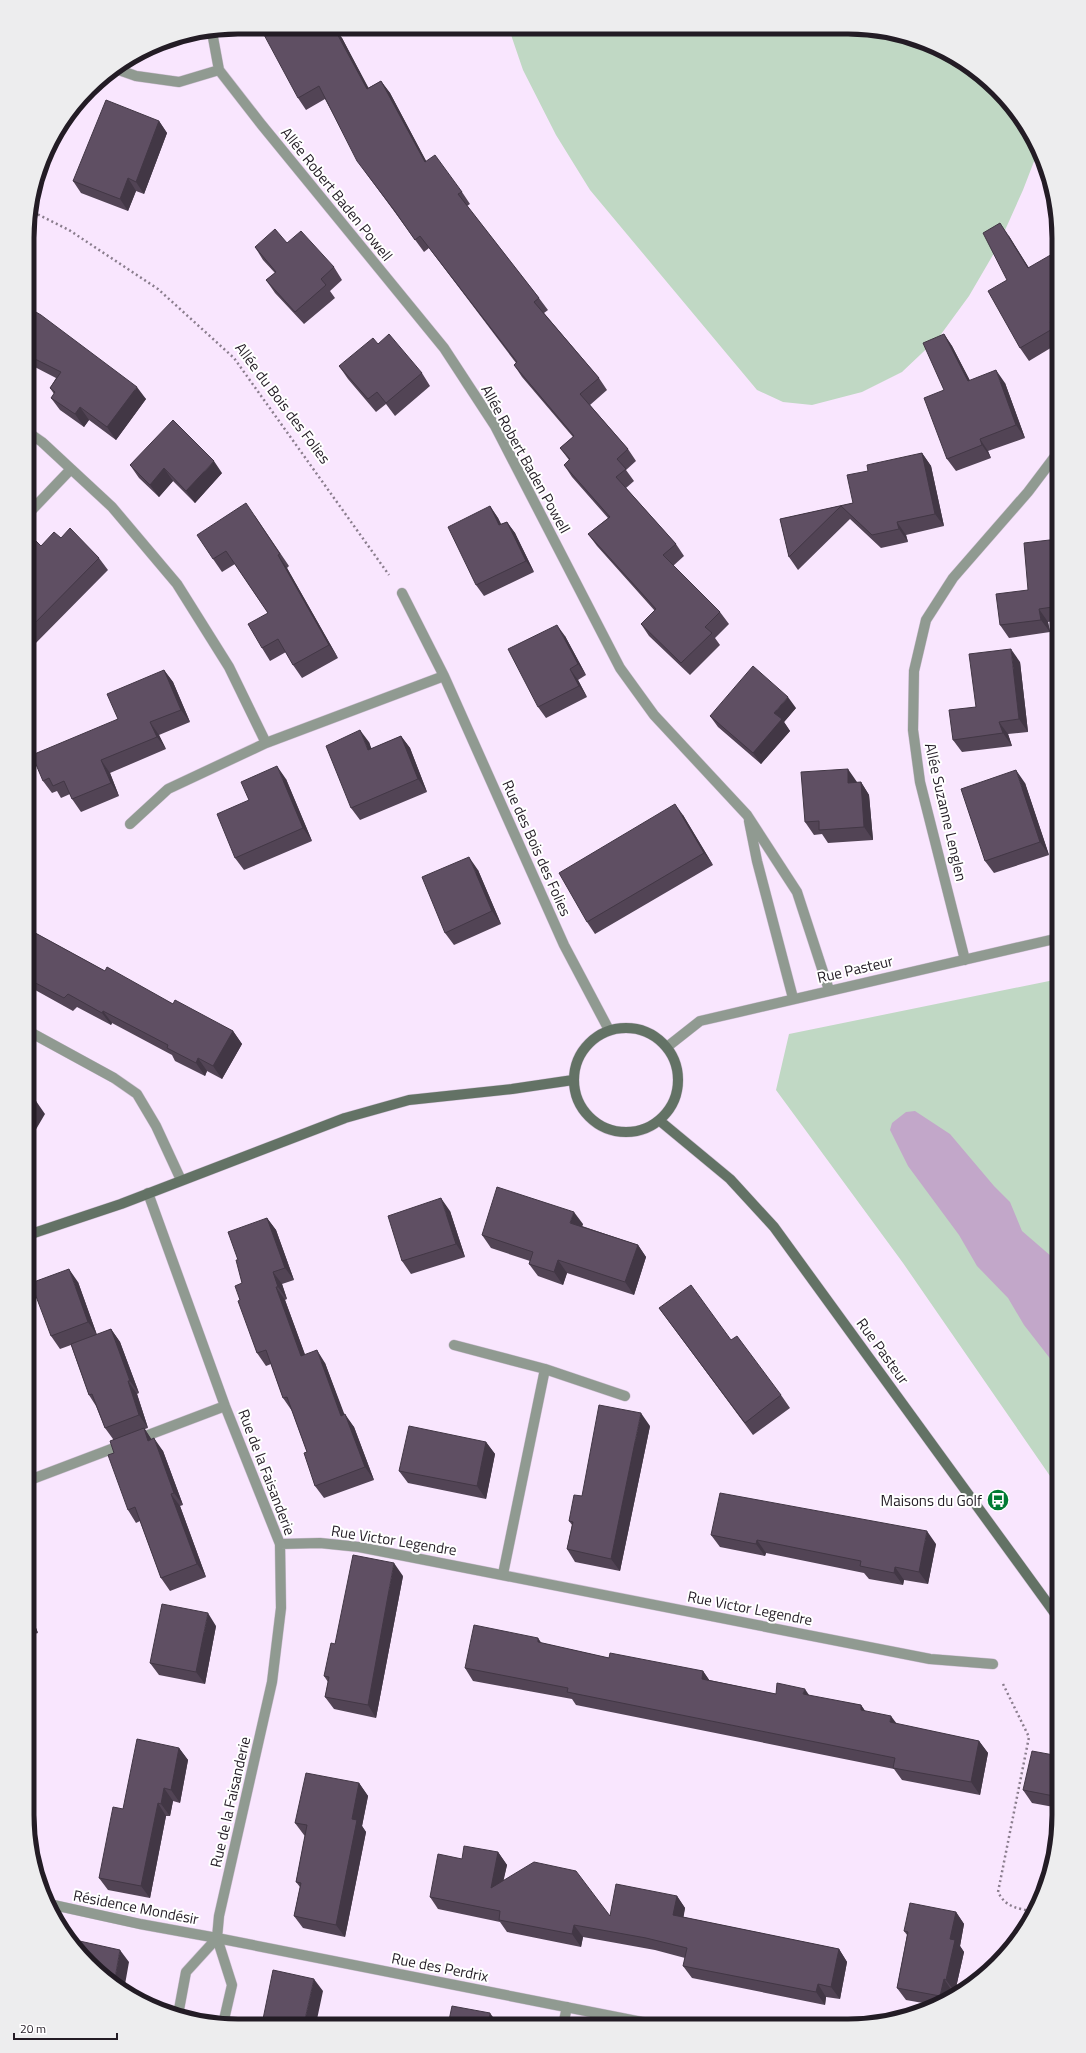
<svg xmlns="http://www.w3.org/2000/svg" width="1086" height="2053" viewBox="0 0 1086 2053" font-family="'Titillium Web',sans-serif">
  <rect width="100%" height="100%" fill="#f9e6fe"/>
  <path fill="#c0d8c4" d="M509 29 889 31 941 49 987 79 1023 120 1038 151 1023 190 997 248 969 296 939 337 902 372 862 392 812 405 783 402 757 390 590 190 556 135 523 70Z
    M1059 979V1489L903 1263 776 1090 789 1034Z"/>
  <path fill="#c2a7c9" d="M915 1111 950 1134 994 1186 1010 1202 1022 1231 1059 1263V1370L1024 1325 1008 1298 977 1266 959 1235 908 1166 890 1130 892 1123 906 1112Z"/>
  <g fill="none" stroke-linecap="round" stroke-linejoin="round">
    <g stroke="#d2c2d7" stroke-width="11">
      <path id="street" d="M212 32 219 70 261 124 444 348 495 426 620 668 654 715 747 815 797 892 829 990
        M116 69 136 76 179 82 219 70
        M29 433 42 442 112 507 177 584 229 667 266 743
        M28 514 71 469
        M402 593 444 676 564 945 609 1030
        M749 821 757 861 793 998
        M130 824 168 789 266 743 444 676
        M965 960 920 782 913 730 914 671 926 620 953 578 1028 492 1059 451
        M28 1031 114 1078 137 1094 156 1126 181 1180
        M667 1047 700 1021 1059 938
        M148 1193 225 1406 280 1544 281 1608 272 1682 219 1916 217 1938 232 1985 223 2024
        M454 1345 545 1369 625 1396
        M27 1481 225 1406
        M280 1544 320 1543 359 1547 930 1659 993 1664
        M503 1574 545 1369
        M49 1904 140 1924 217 1938 657 2025
        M178 2015 186 1972 217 1938
        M563 2025 567 2007"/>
    </g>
    <g stroke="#d2c2d7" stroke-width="11">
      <path id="secondary" d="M574 1080a52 52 0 1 1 104 0a52 52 0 1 1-104 0Z
        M660 1121 730 1179 774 1227 1059 1619
        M28 1235 121 1204 345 1118 409 1100 512 1089 573 1080"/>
    </g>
    <path stroke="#8a7d8d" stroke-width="2.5" stroke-dasharray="2 3" stroke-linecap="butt" d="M29 210 69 230 158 289 234 358 389 575
      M1003 1684 1029 1737 998 1892C1006 1908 1018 1908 1034 1912"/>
    <use href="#street" stroke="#909a91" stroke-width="10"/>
    <use href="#secondary" stroke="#637265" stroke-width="10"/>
  </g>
  <path fill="#524455" d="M330 28 342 38 368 88 381 81 390 93 426 161 462 192 470 204 467 206 539 298 548 310 544 313 599 378 607 390 590 405 628 449 636 461 626 470 634 481 626 488 676 544 684 556 673 566 720 612 729 624 715 638 720 645 690 675 649 636 641 624 655 611 597 546 588 534 608 518 572 477 564 465 569 460 560 448 573 437 522 377 514 365 516 363 429 248 424 252 402 222 366 173 325 99 306 110 298 98Z
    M159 121 167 133 144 194 136 191 128 211 81 193 73 181Z
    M1009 236 1029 268 1059 260V343L1029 361 1020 348 1007 280Z
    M287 243 334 267 342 280 330 291 335 298 304 324 275 293 266 280 275 273 263 260 255 247Z
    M29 308 146 399 116 440 89 420 84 427 60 410 51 398 54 394 50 388 56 378 29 364Z
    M944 334 952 346 970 381 1005 383 1025 438 988 451 991 458 956 471 947 459 944 390Z
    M378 344 422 373 430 386 395 416 386 404 376 412 348 379 339 366Z
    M922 453 931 466 944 526 906 535 908 542 881 548 850 519 798 570 789 557 780 519 853 503 868 471Z
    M130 465 222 473 195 503 173 481 159 497 139 478Z
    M490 506 498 518 501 524 507 522 515 533 534 572 484 596 476 585Z
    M255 516 289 566 287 568 338 658 302 678 293 665 286 652 270 661 262 648 268 613 235 564 222 572 213 559Z
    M61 538 99 558 108 570 28 651V546H41Z
    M1059 541V620L1048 622 1050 632 1009 638 1000 625 1028 590Z
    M565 636 586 675 578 680 587 697 546 718 538 707Z
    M1020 662 1028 732 1008 734 1012 746 962 752 953 740 976 707Z
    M164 670 173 682 190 722 159 735 166 749 110 773 119 796 81 812 72 799 70 794 61 798 57 791 52 793 43 781 118 719Z
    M796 708 784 722 790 731 761 764 718 727 710 716Z
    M401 736 410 748 427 792 360 820 351 808 369 742 371 749Z
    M286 779 312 841 244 870 235 858 249 800Z
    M857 782V783L861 782 869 795 873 840 828 843 822 834 814 835 805 822Z
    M1025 783 1049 855 994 873 985 861Z
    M683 815 713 865 595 934 587 922Z
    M478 870 501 924 454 945 445 933Z
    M28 929 105 971 173 1004 233 1031 242 1044 222 1079 207 1071 205 1076 175 1061 172 1055 112 1023 111 1025 77 1007 73 1011 28 986Z
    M450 1211 465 1257 411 1274 402 1261Z
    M267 1218 276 1230 294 1280 282 1284 287 1299 285 1300 305 1355 325 1363 344 1415 354 1427 374 1480 324 1498 315 1486 307 1452 292 1411 283 1398 271 1364 266 1366 257 1353 240 1300 242 1283 238 1260Z
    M583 1224 582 1226 638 1245 646 1257 634 1295 567 1273 563 1285 538 1276 529 1264 530 1261 491 1248 482 1235Z
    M78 1282 97 1335 111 1329 120 1342 139 1393 137 1394 148 1428 145 1429 151 1439 163 1451 183 1505 180 1506 206 1577 170 1591 161 1578 140 1521 136 1523 128 1510 114 1453 113 1439 105 1428 96 1406 89 1395 71 1345 60 1349 51 1336Z
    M659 1308 781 1395 790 1408 753 1435Z
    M650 1426 620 1571 575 1562 567 1549 572 1525 569 1521 582 1496Z
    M486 1442 495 1454 486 1499 408 1483 399 1471Z
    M711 1535 936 1544 928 1584 904 1580 903 1585 869 1579 864 1573 766 1553 765 1556 720 1547Z
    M403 1576 376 1718 334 1709 325 1697 328 1682 324 1676 335 1644Z
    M27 1605 38 1633 27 1636Z
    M216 1626 205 1684 159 1675 150 1663Z
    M542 1643 609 1658 703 1671 709 1680 776 1694 809 1696 861 1705 865 1711 897 1724 979 1741 988 1753 980 1795 902 1780 894 1769 576 1705 572 1699 473 1681 465 1668Z
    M179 1748 188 1760 180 1803 173 1801 170 1816H166L150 1898 108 1890 99 1878 123 1809Z
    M1059 1756V1808L1032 1803 1023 1790Z
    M359 1783 368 1796 362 1826 366 1832 345 1937 303 1928 294 1916 300 1887 296 1882 305 1836 304 1835 295 1823Z
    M498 1852 507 1865 503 1881 610 1916 677 1896 685 1908 683 1917 839 1949 847 1962 840 1999 826 1997 825 2005 692 1978 683 1966 685 1958 655 1950 583 1937 581 1947 507 1932 500 1922 438 1909 430 1897 462 1859Z
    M956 1912 964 1924 960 1946 964 1952 955 1992H953L952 1996 934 2005 906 2000 897 1988 907 1935 904 1931Z"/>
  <path fill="#423745" d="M325 28H330L334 43 325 31Z
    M335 28 342 38 375 100 367 89Z
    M381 81 390 93 433 174 425 162Z
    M159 121 167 133 144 194 136 182Z
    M128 178 136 191 128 211 120 199Z
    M1000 223 1009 236 1037 281 1028 268Z
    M944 334 952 346 977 394 968 381Z
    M996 370 1005 383 1025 438 1016 425Z
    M137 387 146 399 116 440 107 427Z
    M80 407 89 420 84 427 75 414Z
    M980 439 988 451 991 458 982 445Z
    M922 453 931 466 944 526 935 514Z
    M214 461 222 473 195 503 186 491Z
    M164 468 173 481 159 497 150 485Z
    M490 506 498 518 507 536 499 525Z
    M507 522 515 533 534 572 526 561Z
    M897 522 906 535 908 542 899 529Z
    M278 555 287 568 338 658 329 645Z
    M1039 609 1048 622 1050 632 1041 620Z
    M557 625 565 636 586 675 578 664Z
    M1011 649 1020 662 1028 732 1019 719Z
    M570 669 578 680 587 697 579 686Z
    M164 670 173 682 190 722 181 710Z
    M788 697 796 708 784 722 790 731 761 764 753 753 774 713Z
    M150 722 159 735 166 749 157 737Z
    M999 722 1008 734 1012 746 1003 733Z
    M360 730 369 742 377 763 368 750Z
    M401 736 410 748 427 792 418 779Z
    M101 760 110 773 119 796 111 783Z
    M277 766 286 779 312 841 303 828Z
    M848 769 857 782V796L848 783Z
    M1016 770 1025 783 1049 855 1040 842Z
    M861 782 869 795 873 840 864 827Z
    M675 804 683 815 713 865 704 853Z
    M469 857 478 870 501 924 492 911Z
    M103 1011 112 1023 111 1025 102 1013Z
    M233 1031 242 1044 222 1079 213 1066Z
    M198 1058 207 1071 205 1076 196 1063Z
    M36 1101 45 1114 28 1143V1115Z
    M441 1198 450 1211 465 1257 456 1244Z
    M574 1212 583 1224 579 1235 570 1223Z
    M267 1218 276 1230 294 1280 285 1268Z
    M638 1245 646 1257 634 1295 625 1282Z
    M558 1260 567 1273 563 1285 554 1272Z
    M69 1269 78 1282 97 1335 88 1322Z
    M273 1272 282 1284 287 1299 278 1287Z
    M276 1287 285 1300 310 1368 301 1356Z
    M111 1329 120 1342 139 1393 130 1381Z
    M317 1350 325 1363 350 1429 341 1416Z
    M128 1381 137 1394 148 1428 139 1415Z
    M641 1413 650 1426 620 1571 611 1559Z
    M345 1414 354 1427 374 1480 365 1467Z
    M144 1428 152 1440 148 1441Z
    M154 1438 163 1451 183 1505 174 1493Z
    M486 1442 495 1454 486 1499 477 1486Z
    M171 1494 180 1506 206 1577 197 1564Z
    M927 1531 936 1544 928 1584 919 1572Z
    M757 1540 766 1553 765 1556 756 1544Z
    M394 1563 403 1576 376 1718 368 1705Z
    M895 1567 904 1580 903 1585 894 1573Z
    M27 1605 38 1633 27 1618Z
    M208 1613 216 1626 205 1684 196 1672Z
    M538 1638 547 1651 538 1642Z
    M703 1671 712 1684 702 1679Z
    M805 1689 813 1701 803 1694Z
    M861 1705 870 1718 861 1710Z
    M891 1716 900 1728 890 1722Z
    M979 1741 988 1753 980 1795 971 1782Z
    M179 1748 188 1760 180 1803 171 1790Z
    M359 1783 368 1796 362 1826 366 1832 345 1937 336 1925 352 1819Z
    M164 1788 173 1801 170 1816 161 1804Z
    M158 1803 166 1816 150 1898 141 1886Z
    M498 1852 507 1865 499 1901 491 1888Z
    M677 1896 685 1908 682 1927 673 1915Z
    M956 1912 964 1924 960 1946 964 1952 955 1992 946 1980 950 1939Z
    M574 1925 583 1937 581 1947 572 1934Z
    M839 1949 847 1962 840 1999 831 1987Z
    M120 1950 129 1962 124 1990 114 1984Z
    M314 1979 323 1991 316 2024H304Z
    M944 1979 953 1992 952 1996 944 2000 940 1996Z
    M818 1984 826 1997 825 2005 816 1992Z
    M490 2013 499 2025H488Z"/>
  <path fill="#5f4f63" stroke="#423745" d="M261 27 325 28V31L331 28H334L367 89 381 81 425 162 435 155 462 192 458 194 539 298 534 302 599 378 580 394 628 449 617 459 626 469 616 477 676 544 663 555 720 612 705 627 712 633 681 663 641 624 656 609 588 534 610 517 564 465 570 459 560 448 574 436 514 365 517 362 420 236 415 240 394 210 357 161 319 86 298 98 262 31Z
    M106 100 159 121 136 182 128 178 120 199 73 181Z
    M1050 181 1052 194 1045 184Z
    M1000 223 1028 268 1054 253 1059 261V317L1050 322 1054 328 1020 348 988 291 1007 280 983 233Z
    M275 229 287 243 301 231 334 267 321 279 326 285 295 312 266 280 276 272 255 247Z
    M29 308 41 315 137 387 107 427 80 407 75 414 51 398 55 392 50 388 61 372 29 356Z
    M389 334 422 373 386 403 377 392 368 399 339 366 373 338 378 344Z
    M944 334 968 381 996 370 1016 425 980 439 982 445 947 459 924 398 944 390 923 343Z
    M173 420 214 461 186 491 164 468 150 485 130 465Z
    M922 453 935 514 897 522 899 529 872 535 841 506 789 557 780 519 853 503 847 475 868 471 867 465Z
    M246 503 280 554 278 555 329 645 293 665 278 639 262 648 248 624 268 613 226 551 213 559 197 535Z
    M490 506 499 525 507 522 526 561 476 585 448 527Z
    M70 528 99 558 28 630V546L34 539 41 546 54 532 61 538Z
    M1058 539 1059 543V606L1039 609 1041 620 1000 625 996 594 1028 590 1024 543Z
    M557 625 578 664 570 669 579 686 538 707 508 649Z
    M1011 649 1019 719 999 722 1003 733 953 740 949 710 976 707 969 654Z
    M753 666 788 697 774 713 782 719 753 753 710 716Z
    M164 670 181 710 150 722 157 737 101 760 111 783 72 799 64 781 53 786 49 778 43 781 32 755 118 719 107 694Z
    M360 730 368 750 401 736 418 779 351 808 326 746Z
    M277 766 303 828 235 858 217 814 249 800 241 782Z
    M848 769V783L861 782 864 827 819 830V821L805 822 801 772Z
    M1016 770 1040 842 985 861 961 789Z
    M675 804 704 853 587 922 559 873Z
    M469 857 492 911 445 933 422 877Z
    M28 929 105 971 107 967 173 1004 175 1000 233 1031 213 1066 198 1058 196 1063 167 1048 168 1045 103 1011 102 1013 68 994 64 998 28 979Z
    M28 1096 36 1101 28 1115Z
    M497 1187 574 1212 570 1223 638 1245 625 1282 558 1260 554 1272 529 1264 533 1252 482 1235Z
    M441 1198 456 1244 402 1261 388 1216Z
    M267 1218 285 1268 273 1272 278 1287H276L301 1356 317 1350 341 1416 345 1414 365 1467 315 1486 304 1453 307 1452 287 1397 283 1398 266 1350 257 1353 238 1301 240 1300 235 1286 242 1283 236 1260H238L228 1232Z
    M69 1269 88 1322 51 1336 31 1283Z
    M691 1285 731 1340 737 1336 781 1395 745 1423 659 1308Z
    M111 1329 130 1381H128L139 1415 105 1428 92 1394 89 1395 71 1344Z
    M599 1405 641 1413 611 1559 567 1549 573 1522 569 1521 574 1495 582 1496Z
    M409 1426 486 1442 477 1486 399 1471Z
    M144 1428 148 1441 154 1438 174 1493 171 1494 197 1564 161 1578 135 1507 128 1510 108 1455 114 1453 110 1441Z
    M720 1493 927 1531 919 1572 895 1567 894 1573 860 1566 861 1561 757 1540 756 1544 711 1535Z
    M353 1555 394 1563 368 1705 325 1697 329 1677 324 1676 331 1643 335 1644Z
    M162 1604 208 1613 196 1672 150 1663Z
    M474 1625 538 1638V1642L609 1658 610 1653 703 1671 702 1679 776 1694 777 1683 805 1689 803 1694 861 1705V1710L891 1716 890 1722 979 1741 971 1782 893 1768 895 1758 567 1692 568 1688 465 1668Z
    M137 1739 179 1748 171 1790 164 1788 161 1804 158 1803 141 1886 99 1878 113 1807 123 1809Z
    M1032 1751 1059 1756V1797L1023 1790Z
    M306 1773 359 1783 352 1819 357 1820 336 1925 294 1916 301 1883 296 1882 307 1825 295 1823Z
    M464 1846 498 1852 491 1888 534 1862 576 1871 610 1916 616 1884 677 1896 673 1915 839 1949 831 1987 818 1984 816 1992 683 1966 687 1948 646 1938 574 1925 572 1934 499 1920 500 1911 430 1897 438 1854 462 1859Z
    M910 1903 956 1912 950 1939 955 1940 946 1980 944 1979 940 1996 897 1988 908 1932 904 1931Z
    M75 1940 120 1950 114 1984 99 1974 74 1946Z
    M273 1970 314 1979 304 2024H262Z
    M452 2006 490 2013 488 2025H448Z"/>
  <defs>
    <g id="bus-disc" transform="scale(1.15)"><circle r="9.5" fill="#007b33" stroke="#fff"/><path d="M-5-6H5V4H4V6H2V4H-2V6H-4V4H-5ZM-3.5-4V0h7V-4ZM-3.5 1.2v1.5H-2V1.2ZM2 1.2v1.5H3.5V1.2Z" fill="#fff"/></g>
  </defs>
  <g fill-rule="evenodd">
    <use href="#bus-disc" x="998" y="1500"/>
  </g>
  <g text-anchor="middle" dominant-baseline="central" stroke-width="4" stroke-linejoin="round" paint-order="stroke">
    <g font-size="15" fill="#231c25" stroke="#fff">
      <text transform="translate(337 194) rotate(51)">Allée Robert Baden Powell</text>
      <text transform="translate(283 403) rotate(53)">Allée du Bois des Folies</text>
      <text transform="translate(526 459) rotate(61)">Allée Robert Baden Powell</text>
      <text transform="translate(946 812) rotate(77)">Allée Suzanne Lenglen</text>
      <text transform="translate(537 848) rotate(66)">Rue des Bois des Folies</text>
      <text transform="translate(855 969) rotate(-13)">Rue Pasteur</text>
      <text transform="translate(883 1351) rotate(54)">Rue Pasteur</text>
      <text transform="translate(267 1472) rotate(69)">Rue de la Faisanderie</text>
      <text transform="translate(394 1540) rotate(9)">Rue Victor Legendre</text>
      <text transform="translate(750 1608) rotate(11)">Rue Victor Legendre</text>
      <text transform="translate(230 1802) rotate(-77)">Rue de la Faisanderie</text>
      <text transform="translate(136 1907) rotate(11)">Résidence Mondésir</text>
      <text transform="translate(440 1967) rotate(11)">Rue des Perdrix</text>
    </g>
    <g font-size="15" fill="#231c25" stroke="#fff" text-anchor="end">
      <text x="982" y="1500">Maisons du Golf</text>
    </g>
  </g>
  <path d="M0 0H1086V2053H0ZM238 34H848A204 204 0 0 1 1052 238V1815A204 204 0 0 1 848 2019H238A204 204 0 0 1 34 1815V238A204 204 0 0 1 238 34Z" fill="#ededee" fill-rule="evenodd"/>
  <path fill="none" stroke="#231c25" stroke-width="5" d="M238 34H848A204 204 0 0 1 1052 238V1815A204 204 0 0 1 848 2019H238A204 204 0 0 1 34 1815V238A204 204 0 0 1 238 34Z"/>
  <path d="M14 2033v6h103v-6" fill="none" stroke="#231c25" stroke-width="2"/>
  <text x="20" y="2033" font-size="12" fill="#231c25" stroke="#ffffff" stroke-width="3" paint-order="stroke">20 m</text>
</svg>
